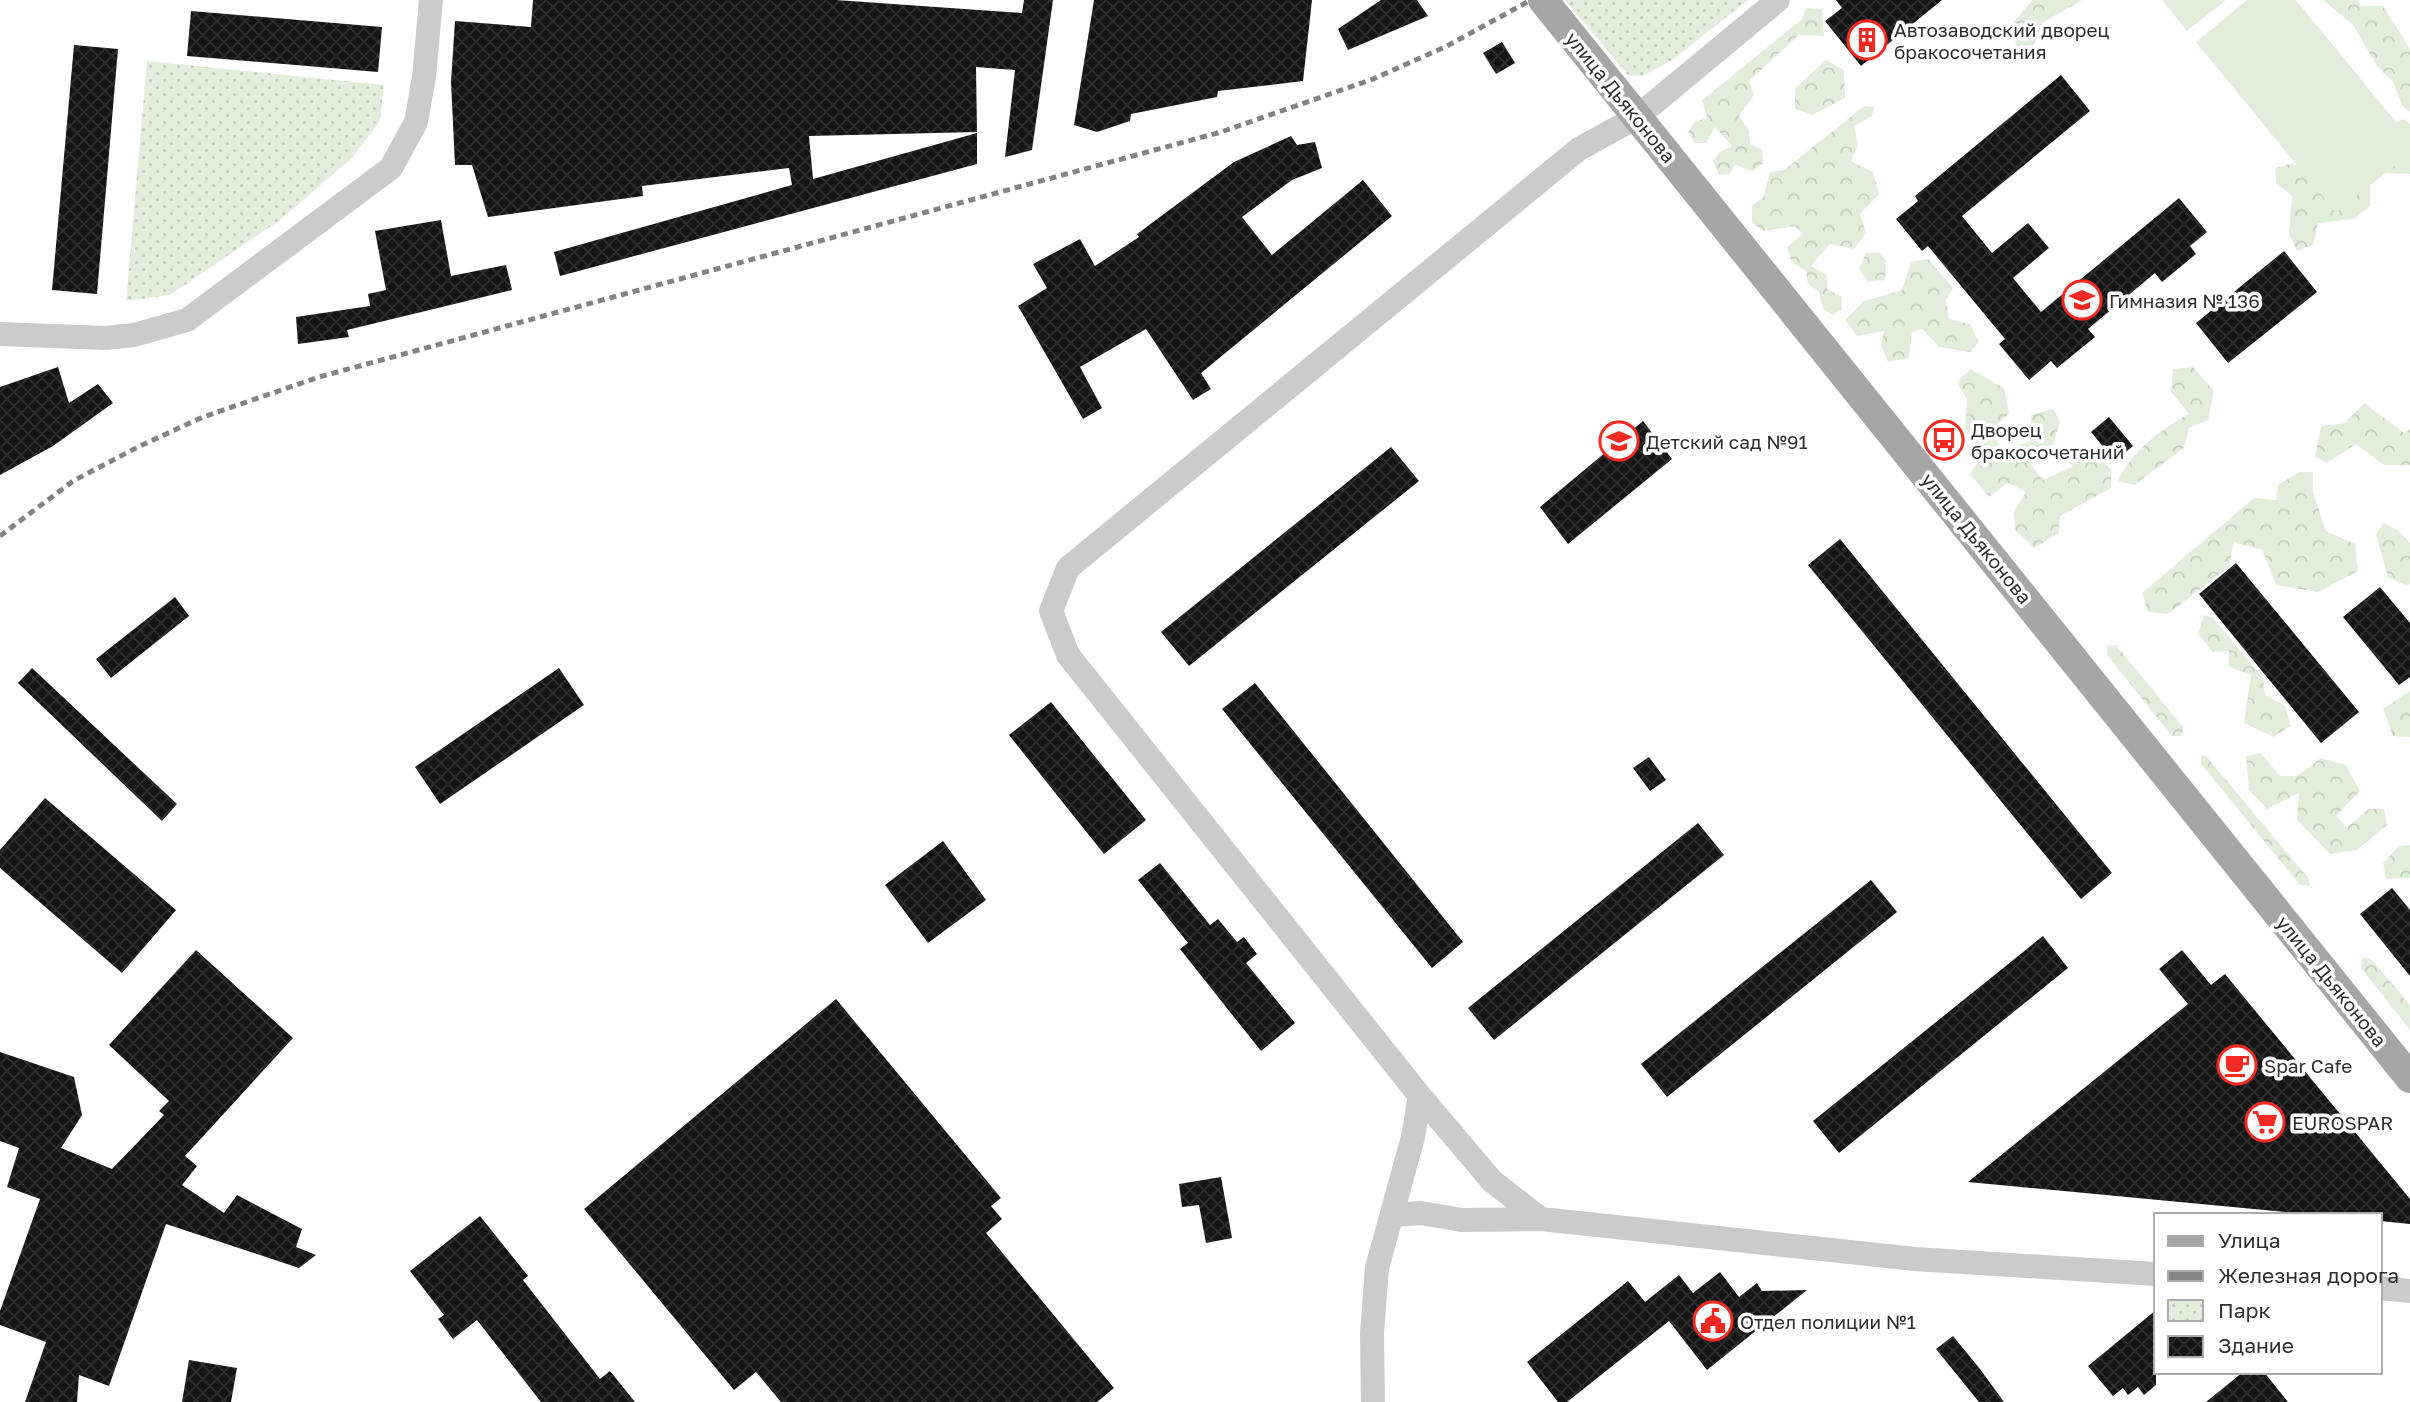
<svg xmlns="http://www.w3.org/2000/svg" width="2410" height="1402" viewBox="0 0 2410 1402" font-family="'Golos Text',sans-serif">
  <defs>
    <pattern id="forest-crowns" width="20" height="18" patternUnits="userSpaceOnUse" patternTransform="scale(1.75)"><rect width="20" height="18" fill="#e2eddb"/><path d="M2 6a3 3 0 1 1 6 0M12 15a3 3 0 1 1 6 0" fill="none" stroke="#c2ccbc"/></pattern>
    <pattern id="park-dots" width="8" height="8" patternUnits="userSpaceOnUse" patternTransform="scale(1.75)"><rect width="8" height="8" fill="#e2eddb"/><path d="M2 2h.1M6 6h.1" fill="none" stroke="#c2ccbc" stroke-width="1.8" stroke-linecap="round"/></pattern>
    <pattern id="building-cross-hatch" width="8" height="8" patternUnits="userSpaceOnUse" patternTransform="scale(1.75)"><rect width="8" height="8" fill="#151515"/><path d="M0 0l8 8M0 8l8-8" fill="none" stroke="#2f2f2f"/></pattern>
  </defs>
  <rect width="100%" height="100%" fill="#fff"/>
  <path fill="url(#forest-crowns)" d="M2032 0H2082L2044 22 2034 45 2016 47 2014 22Z
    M2323 0H2358L2360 6H2383L2410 49V112L2403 107 2393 82 2377 66 2353 25Z
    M1806 8 1822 9 1824 36 1799 35 1749 81 1754 95 1739 116 1749 130 1750 144 1762 149 1763 163 1753 171 1735 165 1730 174 1719 175 1713 161 1720 152 1732 146 1715 127 1706 143H1695L1688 132 1694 123 1707 117 1702 100 1801 20Z
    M1826 60 1844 70 1845 98 1812 115 1795 109V88Z
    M1864 106 1874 107 1872 116 1854 126 1858 145 1851 161 1873 172 1879 194 1860 214 1866 233 1854 249 1830 244 1811 266 1827 275V289L1842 297 1841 310 1833 315 1823 309 1819 292 1808 284 1806 271 1792 263 1787 247 1803 234 1795 226 1764 231 1752 223V205L1763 198 1770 172 1784 170Z
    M2403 119 2410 124V174L2384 173 2370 182V206L2354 219 2318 223 2313 245 2297 251 2289 234 2292 196 2276 183 2275 168 2290 164 2323 170Z
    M1866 253H1880L1886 261 1885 280 1868 282 1859 269Z
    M1928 259 1953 288 1946 300 1949 319 1970 324 1979 342 1970 352 1939 347 1922 329 1912 332 1909 358 1888 362 1881 345 1884 331 1857 336 1845 320 1864 301 1902 290 1911 262Z
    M2193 367 2214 391 2208 420 2189 428 2184 448 2134 485 2118 481C2131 452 2162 428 2189 414L2171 392 2173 369Z
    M1970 369 2004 388 2009 414 1991 429 2002 451 2030 441 2031 415 2053 409 2060 421 2051 452 2031 465 2043 480 2072 467 2075 446H2089L2111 470V488L2060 516 2059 533 2034 548 2015 530 2014 512 2026 492 2008 483 1989 497 1970 474 1985 451 1965 429 1967 400 1957 382Z
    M2364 403 2404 433 2410 429V465H2384L2356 444 2327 463 2315 457 2321 426 2345 423Z
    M2299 472H2313V492L2326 531 2355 544 2358 571 2318 592 2276 585 2262 550 2234 542 2229 567 2168 614 2148 612 2142 593 2254 498 2276 500 2278 485Z
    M2383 523 2398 530 2410 543V584L2407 586 2388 577 2376 535Z
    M2204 615 2212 617 2263 678 2265 695 2285 706 2291 726 2273 737 2244 723 2251 675 2229 667V651L2213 652 2198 634Z
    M2116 645 2183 727 2182 736H2172L2107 655V646Z
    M2410 691V737L2393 736 2383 709Z
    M2261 753 2280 776H2297L2321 758 2346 765 2360 791 2336 816 2347 827 2369 809H2384L2387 825 2357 850 2330 854 2297 820 2299 793 2267 809 2249 790 2246 756Z
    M2201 756H2206L2309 879 2310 886 2300 885 2201 764Z
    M2410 845V878L2386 879 2383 863 2399 846Z
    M2362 957 2371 959 2410 1005V1030L2361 968Z"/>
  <path fill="url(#park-dots)" d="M1565 0H1748L1675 58 1643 76 1628 75Z
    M147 61 384 85 380 121 352 158 280 220 170 295 126 301Z"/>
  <path fill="#e2eddb" d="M2162 0H2226L2187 31Z
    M2247 0H2296L2410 139V153L2336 213 2196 42Z"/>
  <path fill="url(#building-cross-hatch)" d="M533 0H836L1022 13 1024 0H1053L1032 150 1005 157 1015 70 976 67 977 132 809 136 813 179 977 133V164L560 276 554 252 792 185 789 168 642 186 643 196 488 217 472 165H455L451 82 455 21 531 27Z
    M1094 0H1312L1303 81 1218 91 1217 97 1131 114 1130 121 1097 132 1074 125Z
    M1381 0H1417L1428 16 1348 50 1338 29Z
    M1836 0H1942L1861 66 1825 21 1842 8Z
    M191 11 382 27 378 72 187 56Z
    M1502 42 1515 63 1496 74 1483 53Z
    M74 45 118 49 97 294 52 290Z
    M2061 75 2090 111 1962 216 1992 253 2028 223 2049 248 2013 278 2041 312 2179 198 2207 232 2190 246 2196 254 2162 282 2155 273 2088 329 2095 337 2057 368 2051 361 2029 380 1999 344 2005 339 1928 246 1922 251 1896 219 1918 201 1915 196Z
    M1291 136 1297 145 1315 142 1322 168 1292 180 1242 217 1272 255 1363 180 1392 216 1201 373 1211 389 1193 400 1146 329 1080 367 1102 408 1083 419 1018 306 1047 288 1033 264 1080 239 1095 266 1139 237 1137 234 1234 162Z
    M441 220 451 276 506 265 512 290 347 330 349 337 298 344 296 317 370 306 368 294 386 290 375 231Z
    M2284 251 2317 292 2228 363 2196 323Z
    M58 367 69 403 98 384 113 403 53 446 0 475V387Z
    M2109 417 2133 446 2115 461 2091 432Z
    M1643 421 1672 459 1568 544 1540 507Z
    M1391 447 1419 481 1189 666 1161 632Z
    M1840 539 2112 873 2081 899 1808 565Z
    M2236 563 2359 712 2321 743 2199 594Z
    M2380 587 2410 623V677L2399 685 2343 617Z
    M175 597 189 616 111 678 96 659Z
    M32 668 177 804 162 821 18 683Z
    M559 668 584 705 440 804 415 767Z
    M1255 683 1463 942 1432 968 1222 709Z
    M1051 702 1146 820 1104 854 1009 735Z
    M1649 757 1666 780 1650 791 1633 768Z
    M45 798 176 910 122 973 0 868V850Z
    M1698 823 1724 855 1494 1040 1468 1008Z
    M943 841 986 900 928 943 885 885Z
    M1160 863 1210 925 1218 919 1237 942 1244 937 1257 954 1246 963 1295 1023 1261 1051 1180 949 1188 943 1138 880Z
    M1871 880 1897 912 1667 1097 1641 1064Z
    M2392 888 2410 910V976L2360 914Z
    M2043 936 2068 968 1839 1153 1813 1121Z
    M196 950 293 1038 185 1156 197 1166 182 1185 224 1213 237 1195 302 1229 296 1247 316 1255 299 1268 166 1224 109 1386 79 1375 77 1402H25L46 1342 0 1325V1311L40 1199 7 1187 19 1148 0 1141V1052L74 1077 82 1115 61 1148 112 1169 164 1115 159 1111 169 1101 109 1045Z
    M2182 950 2211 985 2225 974 2410 1199V1224L2380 1221V1215H2316L1968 1182 2188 1004 2159 969Z
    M836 999 1001 1198 991 1206 1002 1219 986 1233 1114 1388 1097 1402H781L756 1372 734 1390 584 1209Z
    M1221 1177 1232 1238 1206 1243 1199 1205 1182 1207 1179 1184Z
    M480 1216 528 1276 523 1280 600 1379 610 1371 635 1402H541L477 1320 453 1339 438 1319 444 1315 410 1271Z
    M1720 1272 1739 1297 1757 1283 1762 1291 1807 1290 1707 1370 1669 1321 1567 1402H1558L1527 1362 1628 1281 1645 1302 1679 1275 1693 1293Z
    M2156 1310V1385L2144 1395 2138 1387 2128 1395 2123 1388 2113 1396 2088 1366Z
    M1953 1336 1980 1369 2004 1402H1979L1936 1349Z
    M189 1360 237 1368 231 1402H182Z
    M2243 1372H2264L2288 1402H2206Z"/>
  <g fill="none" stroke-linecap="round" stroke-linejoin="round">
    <path stroke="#cbcbcb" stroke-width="24" d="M0 334 106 338 134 335 187 320 391 168 416 122 424 77 431 0
      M1392 1215 1421 1213 1462 1220 1541 1219 1915 1259 2156 1274
      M1541 1219 1492 1181 1420 1096 1068 655 1051 611 1068 568 1579 149 1637 117 1778 0
      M2380 1288 2410 1291
      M1373 1402 1372 1333 1377 1268 1413 1137 1420 1096"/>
    <path stroke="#a6a6a6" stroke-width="30" d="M1543 0 2410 1078"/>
    <path stroke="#838383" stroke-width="5" stroke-dasharray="7 5" stroke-linecap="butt" d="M0 536 73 481 140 446 203 417 319 377 1221 132 1373 79 1447 46 1531 0"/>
  </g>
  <defs>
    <g id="building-ring" transform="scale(2.0125)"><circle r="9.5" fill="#fff" stroke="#f42921" stroke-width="1.5"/><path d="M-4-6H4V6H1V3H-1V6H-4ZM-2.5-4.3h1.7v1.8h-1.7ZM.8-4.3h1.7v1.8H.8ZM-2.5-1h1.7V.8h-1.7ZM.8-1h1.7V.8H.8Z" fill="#f42921"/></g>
    <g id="school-ring" transform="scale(2.0125)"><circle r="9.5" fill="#fff" stroke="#f42921" stroke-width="1.5"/><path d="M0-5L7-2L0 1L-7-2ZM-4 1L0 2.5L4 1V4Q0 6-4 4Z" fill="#f42921"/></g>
    <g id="bus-ring" transform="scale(2.0125)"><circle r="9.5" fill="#fff" stroke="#f42921" stroke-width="1.5"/><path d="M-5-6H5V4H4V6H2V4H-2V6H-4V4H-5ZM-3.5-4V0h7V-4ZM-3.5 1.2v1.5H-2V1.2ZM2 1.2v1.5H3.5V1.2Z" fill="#f42921"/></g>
    <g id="cafe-ring" transform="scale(2.0125)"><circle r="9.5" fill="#fff" stroke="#f42921" stroke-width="1.5"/><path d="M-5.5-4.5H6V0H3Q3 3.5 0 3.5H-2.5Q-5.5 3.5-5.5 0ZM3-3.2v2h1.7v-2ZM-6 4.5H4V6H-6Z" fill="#f42921"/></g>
    <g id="supermarket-ring" transform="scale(2.0125)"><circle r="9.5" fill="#fff" stroke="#f42921" stroke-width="1.5"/><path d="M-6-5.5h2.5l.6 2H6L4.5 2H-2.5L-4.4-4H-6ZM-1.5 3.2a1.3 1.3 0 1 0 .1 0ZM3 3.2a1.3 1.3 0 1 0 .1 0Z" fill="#f42921"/></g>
    <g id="civic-ring" transform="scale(2.0125)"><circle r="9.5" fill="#fff" stroke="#f42921" stroke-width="1.5"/><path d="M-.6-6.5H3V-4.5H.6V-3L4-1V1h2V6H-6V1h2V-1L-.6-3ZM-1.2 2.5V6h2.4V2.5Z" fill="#f42921"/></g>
  </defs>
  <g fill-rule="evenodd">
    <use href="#building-ring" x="1867" y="40"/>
    <use href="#school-ring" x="2082" y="300"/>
    <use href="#bus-ring" x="1944" y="440"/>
    <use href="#school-ring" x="1619" y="441"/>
    <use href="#cafe-ring" x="2237" y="1065"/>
    <use href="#supermarket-ring" x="2265" y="1122"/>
    <use href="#civic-ring" x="1713" y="1321"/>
  </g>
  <g text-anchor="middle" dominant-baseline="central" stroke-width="7" stroke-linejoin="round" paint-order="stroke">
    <g font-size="19" fill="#2e2e2e" stroke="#fff" text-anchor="start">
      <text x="1894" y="29">Автозаводский дворец<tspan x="1894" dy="22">бракосочетания</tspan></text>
      <text x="2109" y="300">Гимназия № 136</text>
      <text x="1971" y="429">Дворец<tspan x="1971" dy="22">бракосочетаний</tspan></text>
      <text x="1646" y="441">Детский сад №91</text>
      <text x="2264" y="1065">Spar Cafe</text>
      <text x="2292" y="1122">EUROSPAR</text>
      <text x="1740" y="1321">Отдел полиции №1</text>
    </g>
    <g font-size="19" fill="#2e2e2e" stroke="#fff">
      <text transform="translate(1621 97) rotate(51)">улица Дьяконова</text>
      <text transform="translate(1977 538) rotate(51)">улица Дьяконова</text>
      <text transform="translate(2332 981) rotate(51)">улица Дьяконова</text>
    </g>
  </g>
  <rect x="2154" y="1213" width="228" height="161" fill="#ffffff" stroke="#ababab" stroke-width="2"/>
  <rect x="2168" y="1236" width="35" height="10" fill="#a6a6a6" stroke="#ababab" stroke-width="2"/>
  <text x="2218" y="1248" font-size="21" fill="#2e2e2e">Улица</text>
  <rect x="2168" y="1271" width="35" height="10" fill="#838383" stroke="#ababab" stroke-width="2"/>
  <text x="2218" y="1283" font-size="21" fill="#2e2e2e">Железная дорога</text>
  <rect x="2168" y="1300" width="35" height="21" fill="url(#park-dots)" stroke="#ababab" stroke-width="2"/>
  <text x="2218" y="1318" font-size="21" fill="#2e2e2e">Парк</text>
  <rect x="2168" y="1336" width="35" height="21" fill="url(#building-cross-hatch)" stroke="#ababab" stroke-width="2"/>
  <text x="2218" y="1353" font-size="21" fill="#2e2e2e">Здание</text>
</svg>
